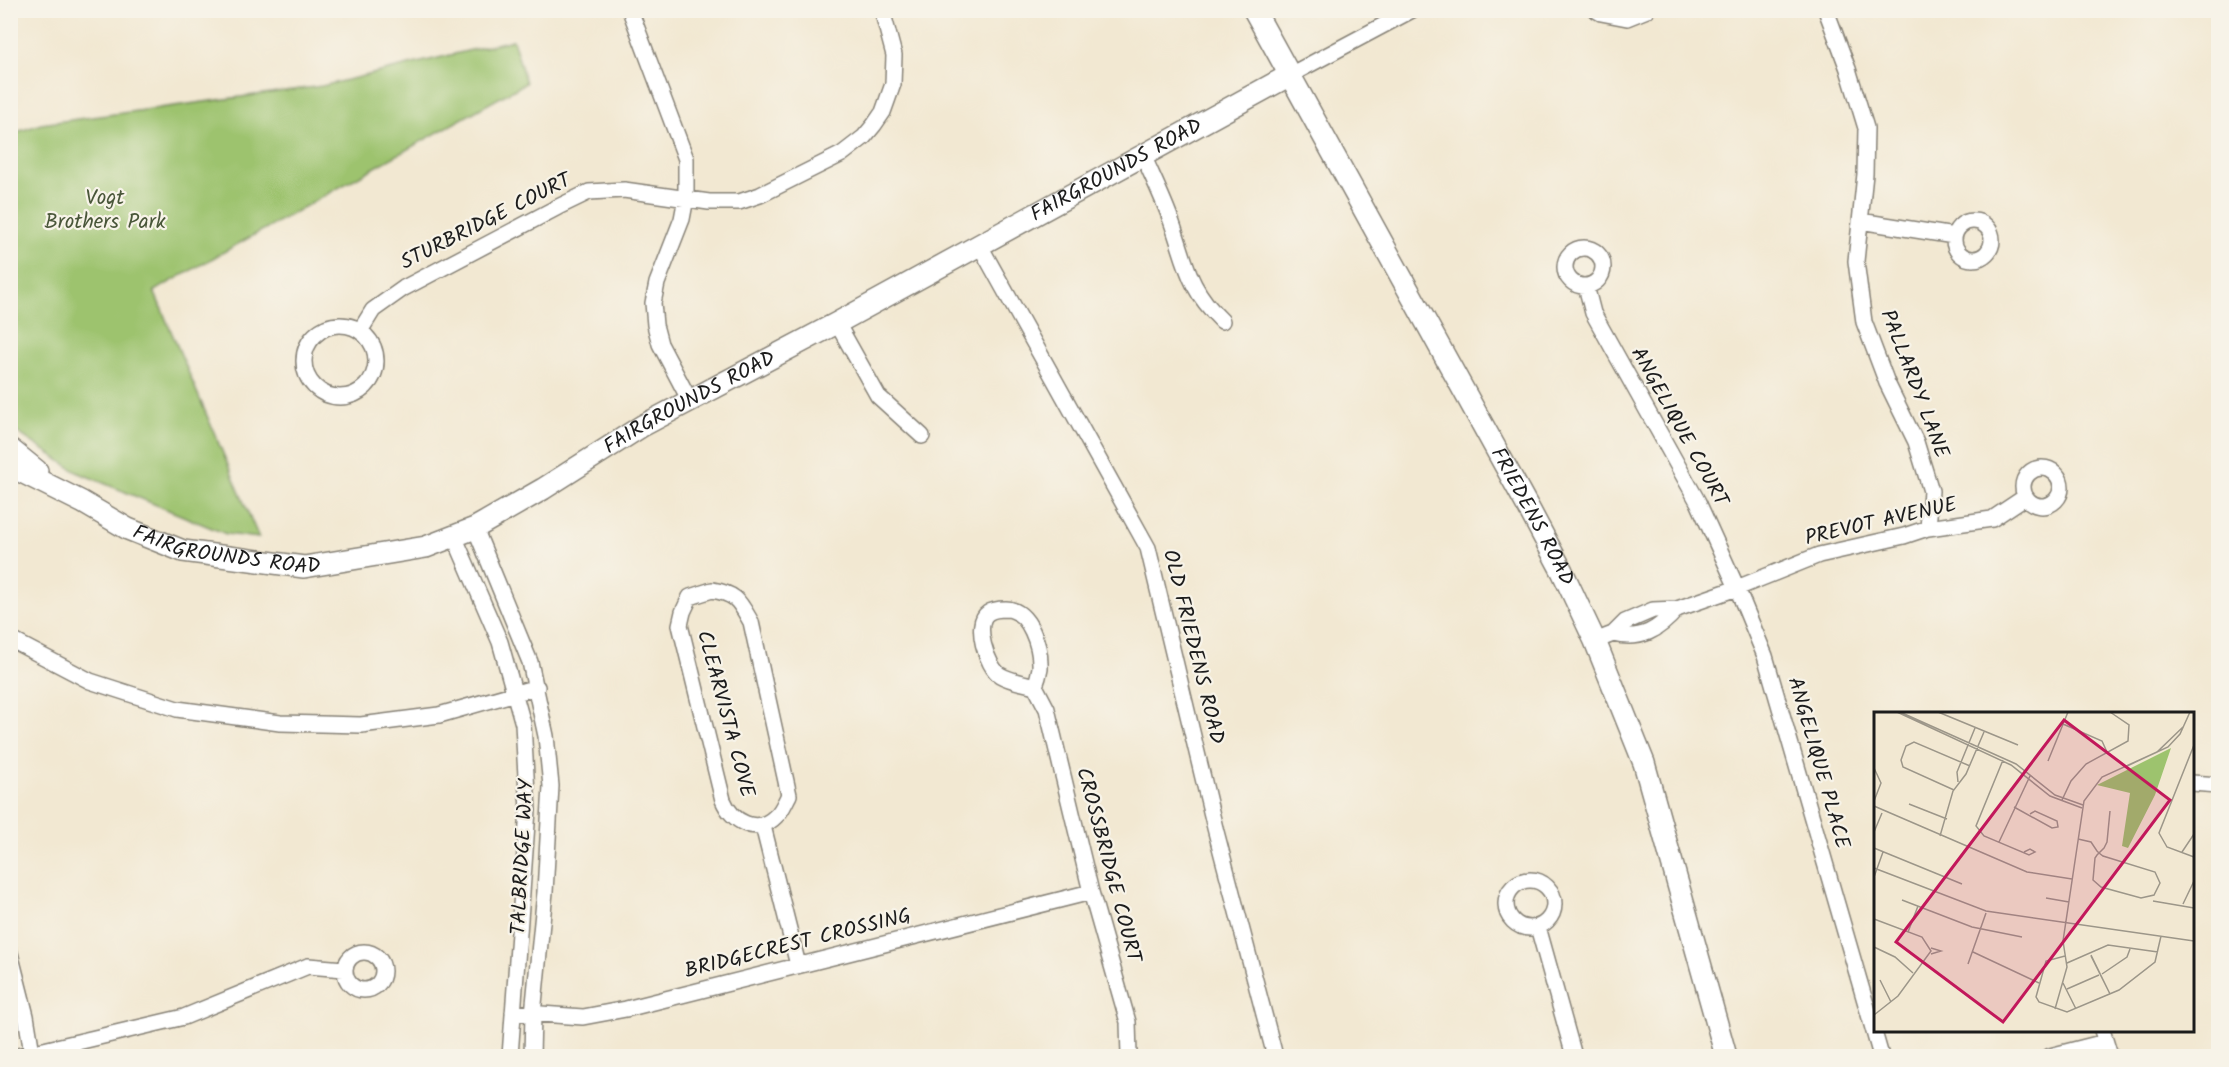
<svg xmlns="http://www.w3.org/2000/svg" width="2229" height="1067" viewBox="0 0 2229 1067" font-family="Kalam,sans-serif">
  <rect width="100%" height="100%" fill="#f7f3e8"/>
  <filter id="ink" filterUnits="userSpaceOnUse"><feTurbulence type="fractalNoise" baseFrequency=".0167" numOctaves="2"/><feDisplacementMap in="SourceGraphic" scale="12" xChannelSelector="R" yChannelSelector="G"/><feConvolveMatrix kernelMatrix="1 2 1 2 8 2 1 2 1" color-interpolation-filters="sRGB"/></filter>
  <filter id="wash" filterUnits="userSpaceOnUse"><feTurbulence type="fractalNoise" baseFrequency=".008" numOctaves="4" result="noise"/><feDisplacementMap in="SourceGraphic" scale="24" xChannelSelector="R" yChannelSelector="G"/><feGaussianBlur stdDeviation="1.35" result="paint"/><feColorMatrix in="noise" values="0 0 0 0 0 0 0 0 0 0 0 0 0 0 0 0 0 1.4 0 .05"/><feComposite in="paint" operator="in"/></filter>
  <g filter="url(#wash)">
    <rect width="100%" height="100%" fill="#f2e8d2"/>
    <path fill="#9dc36e" stroke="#5c7045" stroke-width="1.5" d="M513 40 526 83 154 291 259 538 226 534 77 472 11 428V134L41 124 322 86Z"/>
  </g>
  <g filter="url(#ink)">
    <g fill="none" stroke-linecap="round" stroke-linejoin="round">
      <g stroke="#878277" stroke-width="18">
        <path id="street" d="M630 10 686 159V198L682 219 657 283 653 303 655 325 660 344 690 401
          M1596 10 1601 13 1627 18 1647 10
          M1826 10 1848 69 1866 128 1865 174 1856 261 1864 322 1887 383 1916 442 1931 491 1928 528
          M1290 75 1412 10
          M1143 155C1153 178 1164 200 1172 223 1187 266 1188 288 1222 321
          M1954 240a19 19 0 1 1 38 0a19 19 0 1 1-38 0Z
          M1860 221 1954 236
          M979 244 1148 548 1215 828 1275 1056
          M1565 267a19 19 0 1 1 38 0a19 19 0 1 1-38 0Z
          M1586 286 1593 313 1698 502 1737 588 1765 656 1881 1056
          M837 323 878 396 922 436
          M304 361a36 36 0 1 1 72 0a36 36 0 1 1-72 0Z
          M360 331 373 310 404 288 558 207 589 192 624 190 709 202H739L760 195 842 154 864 137 874 125 883 112 893 84 894 55 882 10
          M2023 487a19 19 0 1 1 38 0a19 19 0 1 1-38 0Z
          M475 528 530 662 546 736 551 786 545 892 533 1014 532 1056
          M454 536 500 642 523 724 528 810 510 1056
          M712 590C737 594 739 601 751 622L789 795C785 802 782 811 776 816 757 836 732 822 723 800L680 625 683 612 690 597Z
          M1613 634C1641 641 1659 630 1677 609
          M10 639 90 681 177 709 280 723 361 725 439 715 537 687
          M1595 641 1613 634 1625 622 1653 610 1677 609 1737 588 1819 555 1904 536 1928 528 1992 519 2025 497
          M1035 686C1024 683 1010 681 1000 675 987 667 973 623 988 613 992 610 1001 609 1006 609 1030 610 1041 648 1040 668 1039 674 1037 681 1035 686L1047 709 1091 892 1128 1022 1129 1056
          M2192 783 2218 785
          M763 826 798 965
          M1506 904a24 24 0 1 1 48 0a24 24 0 1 1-48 0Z
          M1538 927 1574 1056
          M345 971a19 19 0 1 1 38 0a19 19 0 1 1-38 0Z
          M10 953 26 1016 32 1053
          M513 1012 583 1017 626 1009 1091 892
          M2102 1030 2110 1056
          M18 1056 184 1017 308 966 344 969
          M2050 1056 2105 1042"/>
      </g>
      <g stroke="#878277" stroke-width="24">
        <g id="secondary">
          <path id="s1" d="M1254 10 1529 509 1562 571 1595 641 1644 763 1726 1056"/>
          <path d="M10 449 37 471"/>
          <path id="s2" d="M10 466 82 502 128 529 183 551 304 567 426 547 475 528 543 489 642 426 837 323 1290 75"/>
        </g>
      </g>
      <use href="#street" stroke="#fff" stroke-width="15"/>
      <use href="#secondary" stroke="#fff" stroke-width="21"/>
    </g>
  </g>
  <g text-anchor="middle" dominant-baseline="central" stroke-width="4.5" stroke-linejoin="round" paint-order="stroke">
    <g font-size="21" fill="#1c1c1c" stroke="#f7f3e8">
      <text stroke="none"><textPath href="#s2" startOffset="1226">FAIRGROUNDS ROAD</textPath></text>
      <text transform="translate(486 222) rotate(-27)">STURBRIDGE COURT</text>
      <text transform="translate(1914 384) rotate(69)">PALLARDY LANE</text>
      <text stroke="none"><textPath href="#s2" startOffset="740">FAIRGROUNDS ROAD</textPath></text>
      <text transform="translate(1679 427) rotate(61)">ANGELIQUE COURT</text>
      <text stroke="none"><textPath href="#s1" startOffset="578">FRIEDENS ROAD</textPath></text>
      <text transform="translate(1881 522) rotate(-13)">PREVOT AVENUE</text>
      <text stroke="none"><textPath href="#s2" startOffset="236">FAIRGROUNDS ROAD</textPath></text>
      <text transform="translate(1193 647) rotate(76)">OLD FRIEDENS ROAD</text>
      <text transform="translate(725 714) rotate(75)">CLEARVISTA COVE</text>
      <text transform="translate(1818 763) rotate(74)">ANGELIQUE PLACE</text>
      <text transform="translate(523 857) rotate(-87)">TALBRIDGE WAY</text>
      <text transform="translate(1108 865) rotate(75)">CROSSBRIDGE COURT</text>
      <text transform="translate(798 944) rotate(-14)">BRIDGECREST CROSSING</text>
    </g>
    <g font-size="21" fill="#495639" stroke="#f7f3e8">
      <text x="105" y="198">Vogt<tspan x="105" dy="24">Brothers Park</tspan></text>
    </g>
  </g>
  <g transform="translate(1874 712)">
    <rect width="320" height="320" fill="#f2e8d2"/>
    <path d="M297 36 281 83 254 136 248 134 256 81 223 73Z" fill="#9dc36e"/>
    <path fill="none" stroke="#9c9689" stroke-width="1.5" d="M23 0 137 53 176 84 208 96M26 0 142 52 181 83 209 93M64 0 144 33M189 12 228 29 233 40M320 33 285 121 293 135 320 145M129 48 102 114 110 124 155 143 161 140 156 137 150 140M174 49 194 0M253 54 294 35 306 22 316 0M0 56 7 71 0 89M84 70 83 60 101 16M80 78 29 55 27 48 32 34 40 30 96 54M188 88 197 69 212 52 254 29 255 13 236 0M35 92 73 107M0 94 153 160 198 167M140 95 178 116 184 115 183 109 161 99 156 102M0 120 8 101M66 124 79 79 92 62 110 20M204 127 217 130 223 139 225 141 229 144 281 160 286 171 280 183 267 186 227 175 219 168 221 146 223 143 230 136 233 130 236 99M125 130 156 64M0 136 88 172M308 140 320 122M0 156 112 199 320 229M0 165 9 140M172 186 195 190M28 188 98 215 148 225M279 189 320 196M309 192 320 169M0 207 48 225 57 239 24 284 0 303M34 220 44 194M0 235 21 245 39 261M99 240 165 271M57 242 67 239 57 236M217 243 236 282M191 244 172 249 162 285 165 290 193 300 245 278 281 250 287 224M217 244 236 282M193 251 234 233 284 240M94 252 112 201M228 262 253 245 256 237M6 268 17 290M189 271 202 297M193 277 225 263M181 297 193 255 189 229 210 89 228 65 283 40 309 15"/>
    <path fill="#c2185b" fill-opacity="0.15" stroke="#c2185b" stroke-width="3" d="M190 8 296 88 129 310 22 230Z"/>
    <rect width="320" height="320" fill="none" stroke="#1c1c1c" stroke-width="3"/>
  </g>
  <rect width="2229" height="1067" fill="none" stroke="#f7f3e8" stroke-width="36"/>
</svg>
